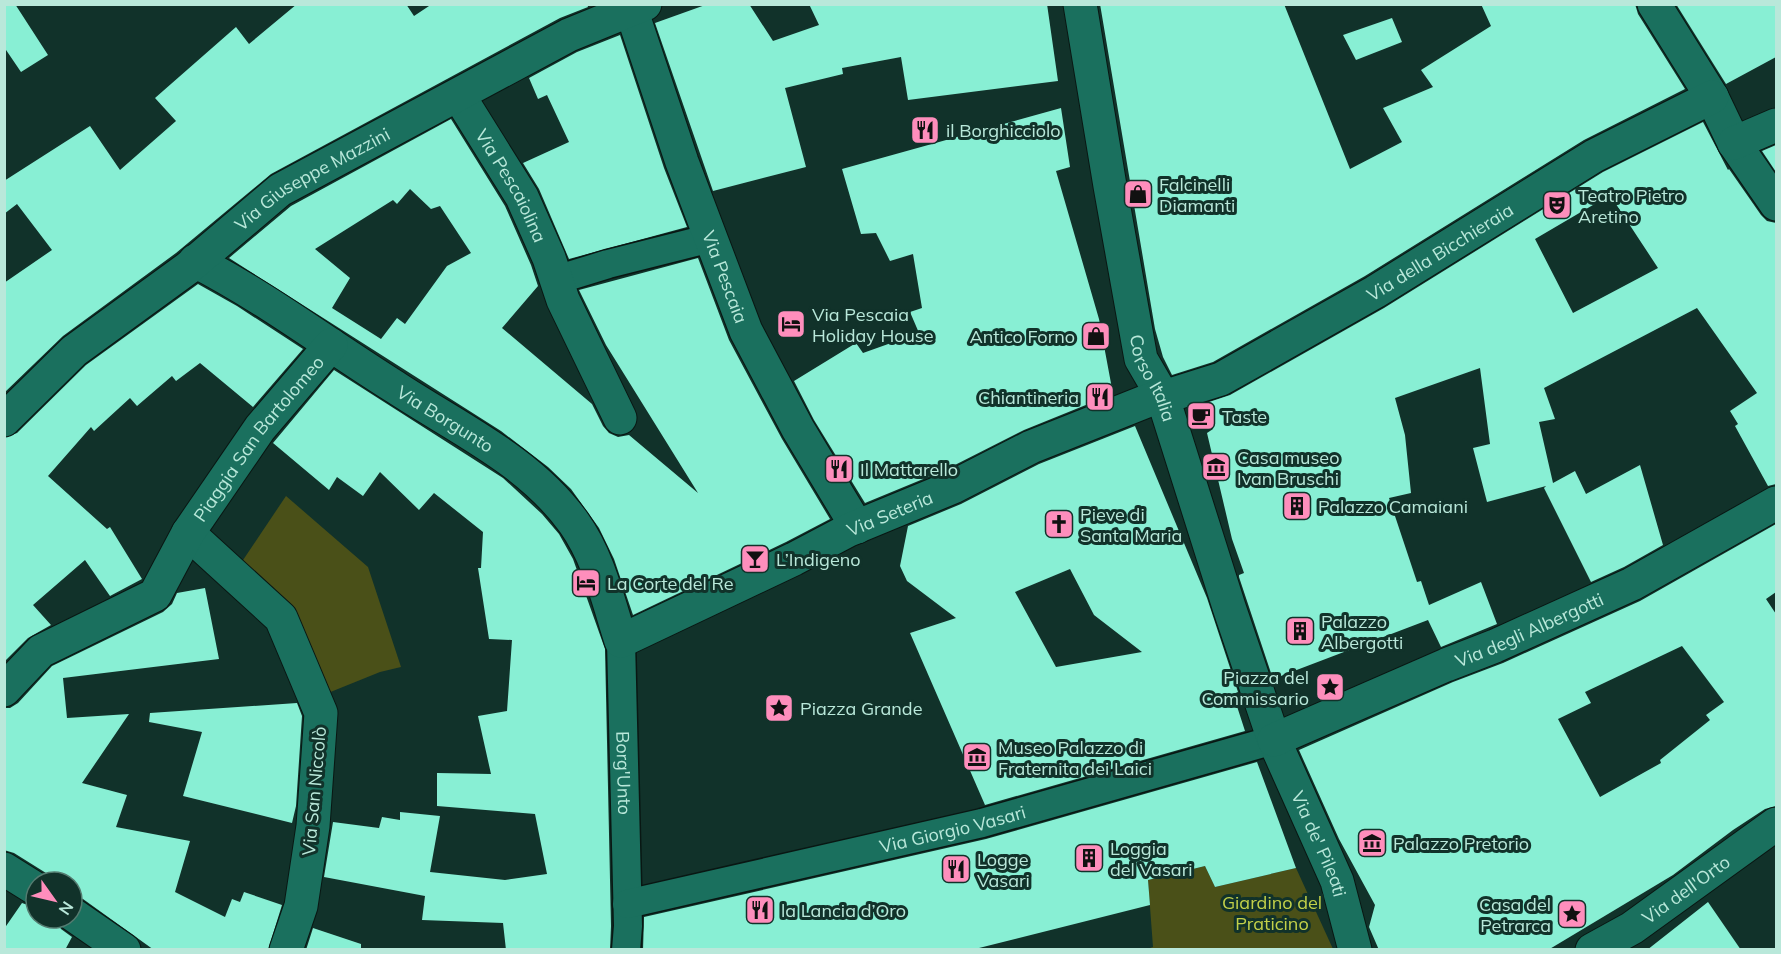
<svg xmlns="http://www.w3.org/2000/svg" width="1781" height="954" viewBox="0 0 1781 954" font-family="Mulish,sans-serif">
  <rect width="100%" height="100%" fill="#11322a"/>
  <path fill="#4a5018" d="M286 496 368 567 401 667 380 672 328 693 239 566Z
    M1205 866 1215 887 1296 868 1333 949 1144 950 1153 947 1148 880Z"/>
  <path fill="#88efd4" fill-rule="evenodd" d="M4 4H15L48 55 21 72 4 47Z
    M297 4H406L414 16 432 4H587L588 7 560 18 271 174 176 253 63 336 4 393V283L52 250 17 204 4 214V181L90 126 120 170 176 121 155 98 236 27 249 44Z
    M708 4H749L773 41 819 25 809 4H1047L1058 81 908 100 901 57 842 68 843 74 785 88 806 167 713 191 655 23Z
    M1100 4H1284L1350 169 1402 142 1383 108 1433 87 1421 70 1491 26 1481 4H1635L1638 14 1685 89 1584 140 1365 276 1213 362 1172 375 1163 357 1155 329Z
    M1676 4H1776V57L1726 84Z
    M1392 18 1402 42 1356 60 1343 35Z
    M620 35 664 168 687 227 569 259 539 189 523 163 569 142 547 95 538 99 529 78 577 52Z
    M1061 108 1070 167 1056 171 1099 319 1113 394 1024 430 945 470 865 503 814 420 794 381 856 343 863 353 919 333 910 312 922 308 913 254 890 261 876 233 861 234 842 169Z
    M451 119 505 206 531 265 538 286 502 328 592 404 603 426 609 433 618 437 629 435 698 493 606 345 579 290 698 258 729 340 782 439 830 519 786 542 633 615 614 559 599 528 571 489 548 467 501 431 229 258 291 206ZM410 189 431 209 440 206 471 253 447 266 405 324 397 318 381 339 332 308 350 278 315 249 393 200 397 204Z
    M1703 122 1728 170 1729 169 1761 215 1767 221 1776 223V484L1768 486 1735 426 1738 424 1730 411 1757 393 1697 308 1544 388 1555 419 1539 422 1553 483 1575 471 1586 494 1640 465 1663 545 1624 567 1591 582 1544 488 1546 486 1487 502 1473 448 1490 444 1480 368 1395 398 1405 435 1411 493 1389 498 1417 582 1421 581 1429 605 1481 582 1497 624 1441 647 1428 620 1273 679 1239 577V575L1244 573 1232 539 1207 433 1213 429 1203 404 1230 395 1384 308 1603 172ZM1610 195 1658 268 1573 313 1535 239Z
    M1776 145V172L1762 151Z
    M198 284 237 306 303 349 253 407 200 363 176 381 172 376 137 406 130 398 94 431 91 427 48 476 107 529 110 527 142 579 110 596 85 560 33 605 51 625 28 638 4 662V438L17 433 86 365Z
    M334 370 503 478 542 514 559 534 573 559 605 649 611 926 610 950H506L503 923 422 920 425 896 324 877 333 822 379 828 382 817 400 820V812L440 816 430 872 505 880 547 874 535 814 437 806V773L491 774 478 716 507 711 512 640 489 639 478 568H481L483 532 434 493 419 510 380 472 363 496 337 477 329 490 273 443Z
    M1135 426 1207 598 1238 692 1233 694 1245 731 985 805 910 633 956 618 907 581 900 566 908 526 961 504 1039 464ZM1070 569 1094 615 1142 652 1056 667 1015 592Z
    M1776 524V592L1766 599 1776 614V806L1765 809 1733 830 1673 875 1548 950H1379L1369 927 1375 905 1339 839 1299 750 1453 682 1503 663 1640 601ZM1682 646 1724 702 1706 715 1710 720 1660 760 1661 763 1600 797 1558 719 1591 703 1585 692Z
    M205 588 219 659 63 678 67 718 129 714 82 783 127 795 116 827 190 841 175 892 225 917 232 899 240 902 244 892 282 905 268 950H154L83 899 72 896V882H53L46 873 14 853 4 850V708H10L18 703 52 666 163 612 172 604 177 593Z
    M297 703 302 716 296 806 292 823 183 796 202 732 149 722 150 713Z
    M1257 762 1296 868 1215 887 1205 866 1148 880 1150 905 971 950H643L644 917 986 839Z
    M1708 902 1741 950H1647Z
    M22 903 36 908V918H54L61 929 72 937 65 950H4V929Z
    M313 928 361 944V950H306Z"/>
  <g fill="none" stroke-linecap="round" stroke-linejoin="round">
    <g stroke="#091713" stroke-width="31">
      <g id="pedestrian">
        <path d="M556 280 608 264 711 238"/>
        <path id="s1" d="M621 641 628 926 626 950"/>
        <path id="s2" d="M627 904 982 823 1274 740"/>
      </g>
    </g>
    <g stroke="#091713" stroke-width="35">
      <g id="minor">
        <path id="s3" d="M1080 4 1110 186 1141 359 1162 395 1229 607 1274 740 1337 881 1355 950"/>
        <path d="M1654 4 1712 97 1734 143 1776 204"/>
        <path id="s4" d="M631 9 682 162 746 331 798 429 857 527"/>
        <path id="s5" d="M459 96 522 197 549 258 563 300 620 418"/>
        <path d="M1734 143 1776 125"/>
        <path id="s6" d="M195 261C265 297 328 345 395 387 457 428 530 461 574 523 599 558 608 601 621 641L794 559 849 530 953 487 1031 447 1162 395 1167 396 1221 379 1375 292 1594 156 1712 97"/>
        <path id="s7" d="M4 420 74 351 188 268 280 190 569 35 645 4"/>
        <path d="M188 533 281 618 321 713 313 826 301 906 286 950"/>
        <path id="s8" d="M4 690 41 651 155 595 188 533 260 428 331 345"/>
        <path id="s9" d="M1274 740 1446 665 1495 646 1632 584 1776 503"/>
        <path d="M4 869 36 889"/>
        <path d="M72 914 124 950"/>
        <path id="s10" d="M1592 950 1632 928 1776 824"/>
      </g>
    </g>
    <use href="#pedestrian" stroke="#1a705e" stroke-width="28"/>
    <use href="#minor" stroke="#1a705e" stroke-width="33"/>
  </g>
  <defs>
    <g id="restaurant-square" transform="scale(1.5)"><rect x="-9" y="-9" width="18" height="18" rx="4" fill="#fe8ebc" stroke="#11322a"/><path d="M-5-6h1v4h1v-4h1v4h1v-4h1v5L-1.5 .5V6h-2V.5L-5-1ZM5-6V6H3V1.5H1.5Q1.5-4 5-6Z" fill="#111"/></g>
    <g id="shop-square" transform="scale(1.5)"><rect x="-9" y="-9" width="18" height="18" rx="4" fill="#fe8ebc" stroke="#11322a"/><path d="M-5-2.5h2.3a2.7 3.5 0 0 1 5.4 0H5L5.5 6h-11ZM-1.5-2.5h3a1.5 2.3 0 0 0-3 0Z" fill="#111"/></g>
    <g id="theatre-square" transform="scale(1.5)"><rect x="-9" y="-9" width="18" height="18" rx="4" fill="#fe8ebc" stroke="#11322a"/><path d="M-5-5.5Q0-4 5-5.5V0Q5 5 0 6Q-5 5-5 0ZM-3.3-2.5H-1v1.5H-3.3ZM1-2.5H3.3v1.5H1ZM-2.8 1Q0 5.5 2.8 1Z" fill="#111"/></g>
    <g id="hotel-square" transform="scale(1.5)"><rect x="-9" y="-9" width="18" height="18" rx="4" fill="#fe8ebc" stroke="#11322a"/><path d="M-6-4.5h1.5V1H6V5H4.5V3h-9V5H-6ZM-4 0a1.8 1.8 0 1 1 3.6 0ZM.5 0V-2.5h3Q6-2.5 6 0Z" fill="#111"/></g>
    <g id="cafe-square" transform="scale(1.5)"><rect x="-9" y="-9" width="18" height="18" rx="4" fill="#fe8ebc" stroke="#11322a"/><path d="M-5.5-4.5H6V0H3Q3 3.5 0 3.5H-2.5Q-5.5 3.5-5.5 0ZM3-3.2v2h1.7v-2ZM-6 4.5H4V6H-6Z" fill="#111"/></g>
    <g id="museum-square" transform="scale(1.5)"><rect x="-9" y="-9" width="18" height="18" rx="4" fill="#fe8ebc" stroke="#11322a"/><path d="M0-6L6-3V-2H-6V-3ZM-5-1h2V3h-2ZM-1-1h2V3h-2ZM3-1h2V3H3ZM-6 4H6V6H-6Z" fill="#111"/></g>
    <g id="building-square" transform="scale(1.5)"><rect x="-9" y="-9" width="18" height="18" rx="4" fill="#fe8ebc" stroke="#11322a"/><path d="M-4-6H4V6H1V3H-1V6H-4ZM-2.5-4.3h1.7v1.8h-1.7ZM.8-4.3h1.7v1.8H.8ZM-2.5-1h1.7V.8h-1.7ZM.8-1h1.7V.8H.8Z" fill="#111"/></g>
    <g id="church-square" transform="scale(1.5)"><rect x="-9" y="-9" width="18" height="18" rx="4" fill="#fe8ebc" stroke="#11322a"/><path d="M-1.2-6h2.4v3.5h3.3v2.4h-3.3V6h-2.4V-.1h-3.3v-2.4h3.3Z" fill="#111"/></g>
    <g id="bar-square" transform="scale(1.5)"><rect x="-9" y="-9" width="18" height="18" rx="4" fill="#fe8ebc" stroke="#11322a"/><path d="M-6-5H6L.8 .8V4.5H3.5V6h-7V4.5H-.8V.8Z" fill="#111"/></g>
    <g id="sight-square" transform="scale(1.5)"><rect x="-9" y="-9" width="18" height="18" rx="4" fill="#fe8ebc" stroke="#11322a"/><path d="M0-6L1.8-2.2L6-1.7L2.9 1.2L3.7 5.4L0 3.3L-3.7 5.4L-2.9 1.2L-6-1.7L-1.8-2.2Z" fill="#111"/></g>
  </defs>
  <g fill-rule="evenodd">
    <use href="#restaurant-square" x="925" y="130"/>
    <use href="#shop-square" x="1138" y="194"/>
    <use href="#theatre-square" x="1557" y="205"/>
    <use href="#hotel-square" x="791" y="324"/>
    <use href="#shop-square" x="1096" y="336"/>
    <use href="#restaurant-square" x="1100" y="397"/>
    <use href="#cafe-square" x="1201" y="416"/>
    <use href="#museum-square" x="1216" y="467"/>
    <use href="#restaurant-square" x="839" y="469"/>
    <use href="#building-square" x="1297" y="506"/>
    <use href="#church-square" x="1059" y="524"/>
    <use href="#bar-square" x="755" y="559"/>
    <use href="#hotel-square" x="586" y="583"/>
    <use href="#building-square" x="1300" y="631"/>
    <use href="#sight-square" x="1330" y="687"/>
    <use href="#sight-square" x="779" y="708"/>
    <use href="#museum-square" x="977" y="757"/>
    <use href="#museum-square" x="1372" y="843"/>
    <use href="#building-square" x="1089" y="858"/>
    <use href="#restaurant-square" x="956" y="869"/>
    <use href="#restaurant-square" x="760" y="910"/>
    <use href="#sight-square" x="1572" y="914"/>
  </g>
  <g text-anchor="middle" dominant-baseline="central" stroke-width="6" stroke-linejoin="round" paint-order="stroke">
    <g font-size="18" fill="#b9e8da" stroke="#11322a" text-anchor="start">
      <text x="946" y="130">il Borghicciolo</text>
      <text x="1159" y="184">Falcinelli<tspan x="1159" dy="21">Diamanti</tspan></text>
      <text x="1578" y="195">Teatro Pietro<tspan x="1578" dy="21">Aretino</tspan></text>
      <text x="812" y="314">Via Pescaia<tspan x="812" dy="21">Holiday House</tspan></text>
      <text x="1075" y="336" text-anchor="end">Antico Forno</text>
      <text x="1079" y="397" text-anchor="end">Chiantineria</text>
      <text x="1222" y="416">Taste</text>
      <text x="1237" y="457">Casa museo<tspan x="1237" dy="21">Ivan Bruschi</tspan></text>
      <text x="860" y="469">Il Mattarello</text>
      <text x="1318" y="506">Palazzo Camaiani</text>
      <text x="1080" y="514">Pieve di<tspan x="1080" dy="21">Santa Maria</tspan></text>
      <text x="776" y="559">L’Indigeno</text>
      <text x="607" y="583">La Corte del Re</text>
      <text x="1321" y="621">Palazzo<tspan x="1321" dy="21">Albergotti</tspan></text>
      <text x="1309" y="677" text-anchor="end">Piazza del<tspan x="1309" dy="21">Commissario</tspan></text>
      <text x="800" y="708">Piazza Grande</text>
      <text x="998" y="747">Museo Palazzo di<tspan x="998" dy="21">Fraternita dei Laici</tspan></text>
      <text x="1393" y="843">Palazzo Pretorio</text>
      <text x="1110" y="848">Loggia<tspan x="1110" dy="21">del Vasari</tspan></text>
      <text x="977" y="859">Logge<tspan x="977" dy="21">Vasari</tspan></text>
      <text x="1551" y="904" text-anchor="end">Casa del<tspan x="1551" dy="21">Petrarca</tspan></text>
      <text x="781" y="910">la Lancia d’Oro</text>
    </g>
    <g font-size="18" fill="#b9e8da" stroke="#11322a">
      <text stroke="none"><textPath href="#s7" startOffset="393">Via Giuseppe Mazzini</textPath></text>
      <text stroke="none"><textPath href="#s5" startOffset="104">Via Pescaiolina</textPath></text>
      <text stroke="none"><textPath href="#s6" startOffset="1500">Via della Bicchieraia</textPath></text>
      <text stroke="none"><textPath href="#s4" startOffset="284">Via Pescaia</textPath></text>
      <text stroke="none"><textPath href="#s3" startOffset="382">Corso Italia</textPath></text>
      <text stroke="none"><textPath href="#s6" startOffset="296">Via Borgunto</textPath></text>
      <text stroke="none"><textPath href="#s8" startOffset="369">Piaggia San Bartolomeo</textPath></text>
      <text stroke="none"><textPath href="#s6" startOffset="888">Via Seteria</textPath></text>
      <text stroke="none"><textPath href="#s9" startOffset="278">Via degli Albergotti</textPath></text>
      <text stroke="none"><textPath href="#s1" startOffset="132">Borg'Unto</textPath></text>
      <text transform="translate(314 791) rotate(-85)">Via San Niccolò</text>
      <text stroke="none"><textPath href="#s2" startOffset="334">Via Giorgio Vasari</textPath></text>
      <text stroke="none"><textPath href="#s3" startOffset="878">Via de' Pileati</textPath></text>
      <text stroke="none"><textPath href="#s10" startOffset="112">Via dell'Orto</textPath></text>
    </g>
    <g font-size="18" fill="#c3d149" stroke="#11322a">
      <text x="1272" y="902">Giardino del<tspan x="1272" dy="21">Praticino</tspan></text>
    </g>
  </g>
  <rect width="1781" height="954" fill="none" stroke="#b9e8da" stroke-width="12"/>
  <g transform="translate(54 900) rotate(124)"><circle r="28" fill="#11322a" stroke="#547b70" stroke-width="1.5"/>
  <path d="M0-4.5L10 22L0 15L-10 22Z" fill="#fe8ebc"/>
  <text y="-9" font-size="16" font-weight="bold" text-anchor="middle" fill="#b9e8da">N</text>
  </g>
</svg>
